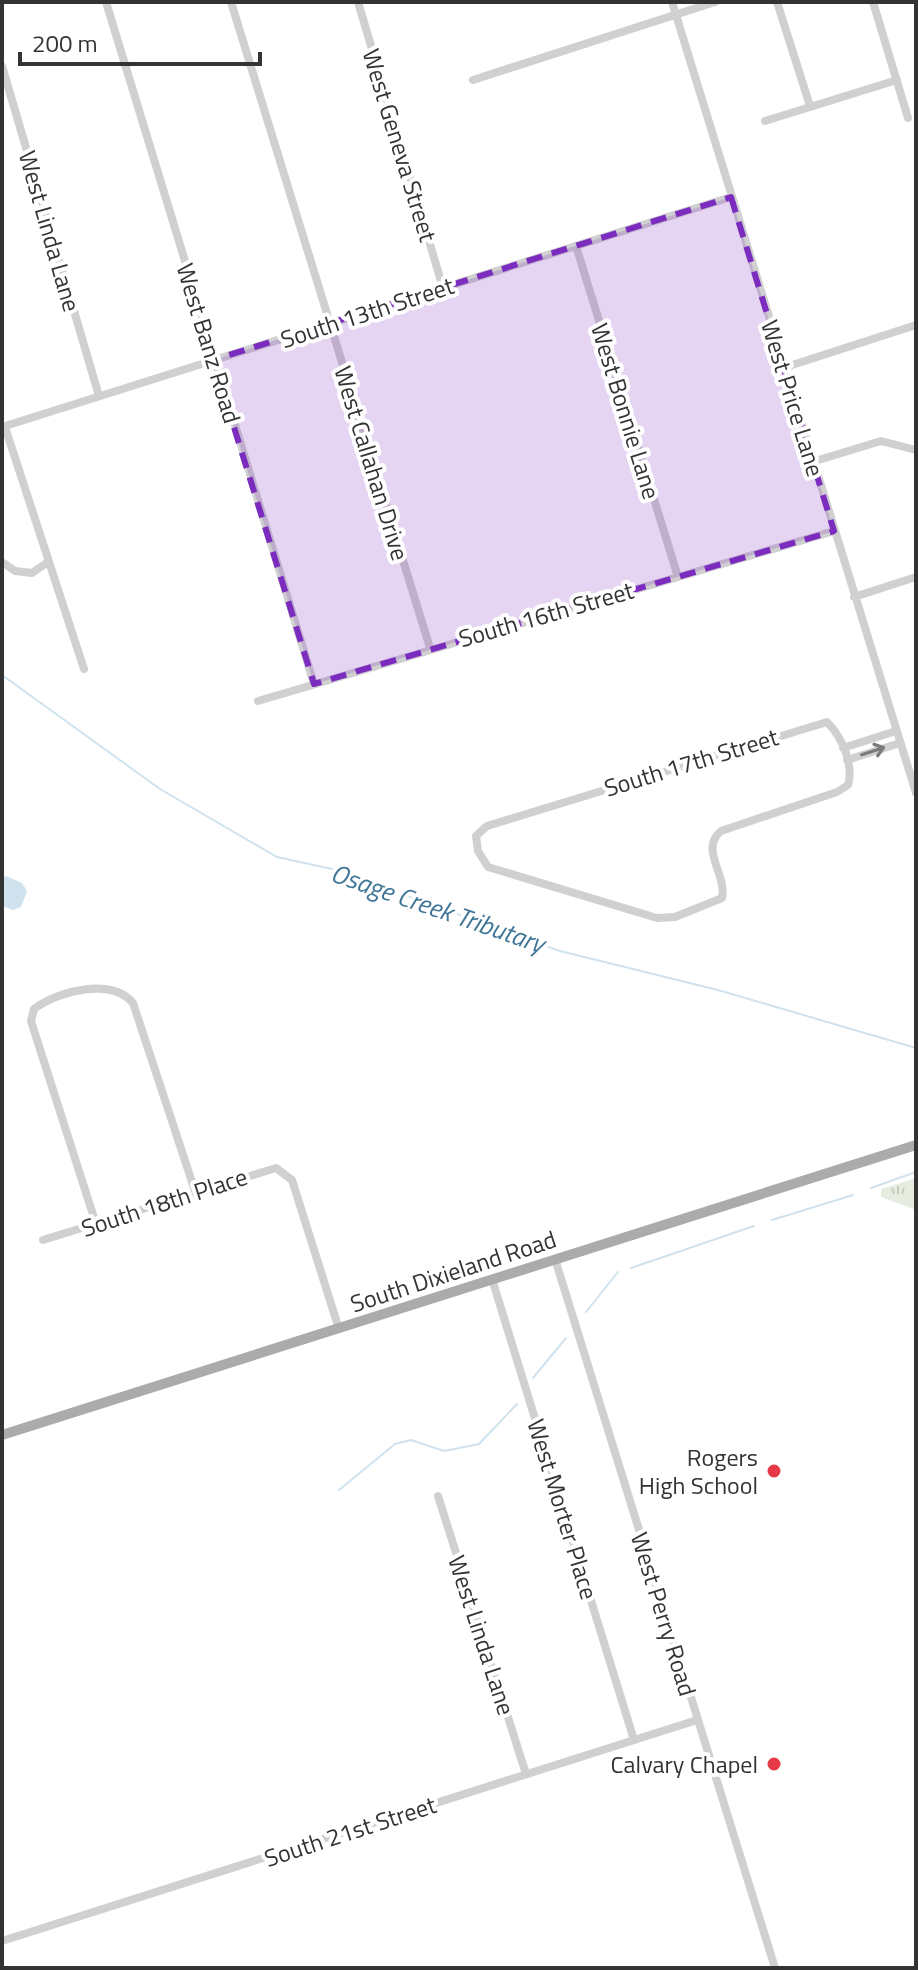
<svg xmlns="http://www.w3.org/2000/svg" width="918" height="1970" viewBox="0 0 918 1970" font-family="'Titillium Web',sans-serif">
  <defs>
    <pattern id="park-tufts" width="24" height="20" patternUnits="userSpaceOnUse" patternTransform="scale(2)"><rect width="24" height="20" fill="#e6ecdf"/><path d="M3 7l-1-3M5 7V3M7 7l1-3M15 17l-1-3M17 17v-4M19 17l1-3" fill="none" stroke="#c6cbc0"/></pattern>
  </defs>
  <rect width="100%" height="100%" fill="#fff"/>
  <path fill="url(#park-tufts)" d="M916 1178V1210L881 1197V1189Z"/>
  <path fill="#cfe2ee" d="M6 876 22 883 27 891 21 907 13 910 2 906V878Z"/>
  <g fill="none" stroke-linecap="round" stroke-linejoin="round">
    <path stroke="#cfe2ee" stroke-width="2" d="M2 675 160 789 277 857 332 869 560 951 718 990 916 1048
      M871 1188 916 1172
      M772 1220 853 1195
      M631 1268 754 1226
      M586 1312 618 1272
      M533 1378 566 1338
      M339 1490 395 1444 411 1440 444 1451 479 1444 517 1404"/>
    <path stroke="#d0d0d0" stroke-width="8" d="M106 2 314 684
      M231 2 430 648
      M358 2 443 288
      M672 2 916 793
      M777 2 810 106
      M873 2 908 118
      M2 66 99 396
      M473 80 715 2
      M765 121 897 80
      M576 246 678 577
      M783 368 916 325
      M2 427 731 197
      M5 427 84 669
      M812 462 881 441 916 450
      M2 562 15 571 32 573 48 562
      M854 597 916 577
      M258 701 834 531
      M827 722C842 737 854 764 848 785L837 792 721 831C699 849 727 874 722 898L675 917 657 918 488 867 478 851 476 836 487 826Z
      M843 748 896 731
      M847 760 900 743
      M96 1224 31 1021 34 1009C58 991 111 977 133 1003L195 1191
      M43 1240 276 1168 292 1180 339 1329
      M555 1259 775 1968
      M492 1279 634 1740
      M438 1496 526 1774
      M2 1941 697 1720"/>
    <path stroke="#ababab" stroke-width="10" d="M2 1435 916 1145"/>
  </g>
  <defs><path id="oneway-shaft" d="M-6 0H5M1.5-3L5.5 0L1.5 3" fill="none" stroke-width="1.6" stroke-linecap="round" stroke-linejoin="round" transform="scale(2)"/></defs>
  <use stroke="#7a7a7a" href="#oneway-shaft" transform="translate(873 751) rotate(-18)"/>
  <path fill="#7b2cbf" fill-opacity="0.2" stroke="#7b2cbf" stroke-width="6" stroke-dasharray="16 10" stroke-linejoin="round" d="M731 197 834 531 314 684 213 360Z"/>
  <g fill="#e63946" stroke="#fff" stroke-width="3">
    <circle cx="774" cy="1471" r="8"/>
    <circle cx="774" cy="1764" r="8"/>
  </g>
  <g text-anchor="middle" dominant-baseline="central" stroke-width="8" stroke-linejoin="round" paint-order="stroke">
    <g font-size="24" fill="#333" stroke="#fff">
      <text transform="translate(400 145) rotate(73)">West Geneva Street</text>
      <text transform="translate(50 231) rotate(74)">West Linda Lane</text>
      <text transform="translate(367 312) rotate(-18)">South 13th Street</text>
      <text transform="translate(209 343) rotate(73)">West Banz Road</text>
      <text transform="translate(793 398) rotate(73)">West Price Lane</text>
      <text transform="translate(626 411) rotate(73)">West Bonnie Lane</text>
      <text transform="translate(372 463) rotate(73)">West Callahan Drive</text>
      <text transform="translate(546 614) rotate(-16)">South 16th Street</text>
      <text transform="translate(691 762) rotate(-17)">South 17th Street</text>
      <text transform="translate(164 1202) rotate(-18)">South 18th Place</text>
      <text transform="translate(453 1271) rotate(-18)">South Dixieland Road</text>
      <text transform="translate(563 1509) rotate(73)">West Morter Place</text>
      <text transform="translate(664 1614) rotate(73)">West Perry Road</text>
      <text transform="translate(482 1635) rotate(72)">West Linda Lane</text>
      <text transform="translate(350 1831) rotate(-18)">South 21st Street</text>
    </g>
    <g font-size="24" fill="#333" stroke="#fff" text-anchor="end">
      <text x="758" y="1457">Rogers<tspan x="758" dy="28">High School</tspan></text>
      <text x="758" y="1764">Calvary Chapel</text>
    </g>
    <g font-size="26" font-style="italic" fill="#3f7597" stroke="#fff">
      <text transform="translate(438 908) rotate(19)">Osage Creek Tributary</text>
    </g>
  </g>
  <rect width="918" height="1970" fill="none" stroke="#333333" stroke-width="8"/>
  <path d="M20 52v12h240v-12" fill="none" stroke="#333333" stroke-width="4"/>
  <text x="32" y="52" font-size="24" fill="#333333" stroke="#ffffff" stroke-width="6" paint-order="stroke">200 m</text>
</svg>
